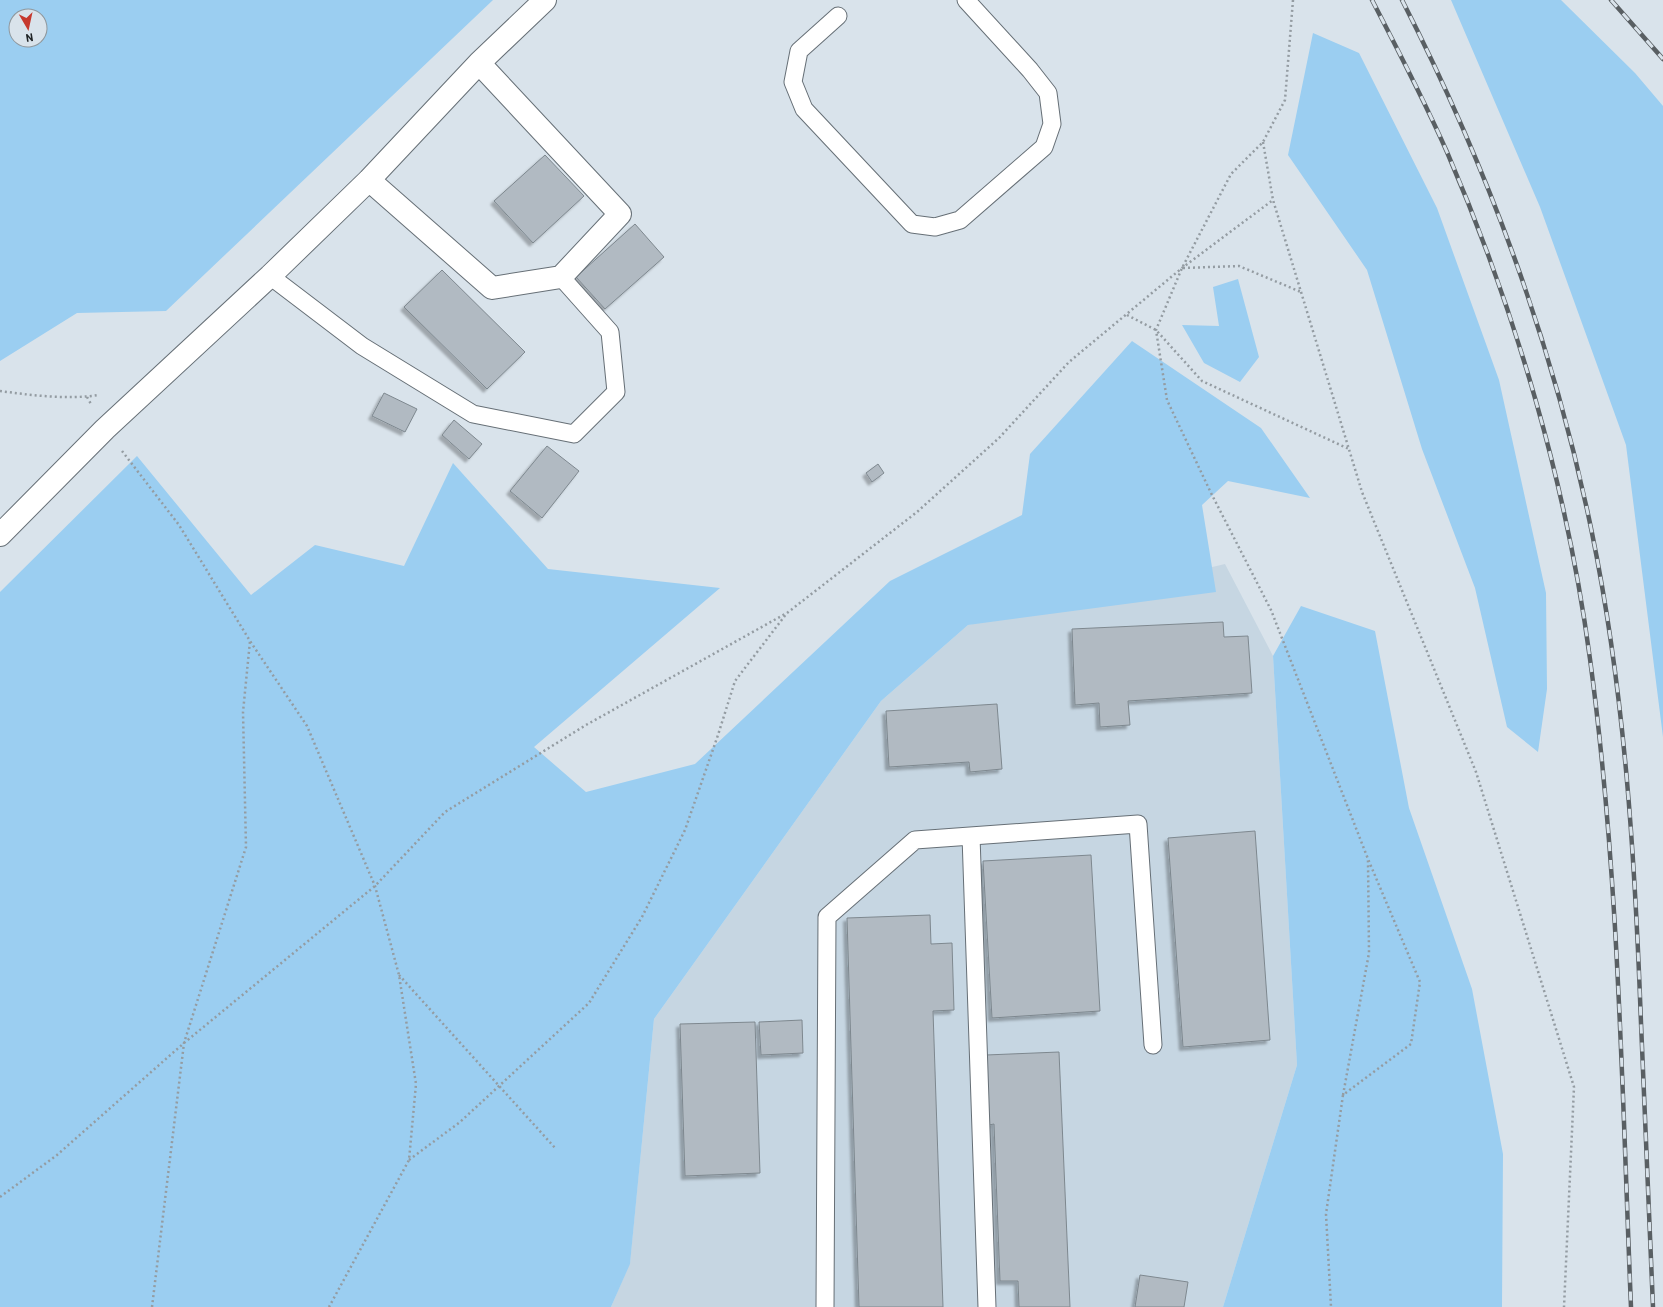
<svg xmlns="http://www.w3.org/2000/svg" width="1663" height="1307" viewBox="0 0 1663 1307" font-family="Barlow,sans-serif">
  <defs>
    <filter id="shadow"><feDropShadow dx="-3.5" dy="3.5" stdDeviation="1" flood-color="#0004"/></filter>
  </defs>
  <rect width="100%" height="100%" fill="#d9e3eb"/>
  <path fill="#c6d6e2" d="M1225 564 1273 656 1297 1065 1223 1307H611L630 1263 654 1019 881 701 968 625Z"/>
  <path fill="#9bcef1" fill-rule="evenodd" d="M0 0H493L166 311 77 313 0 361ZM16 16H40V40H16Z
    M1451 0H1561L1635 73 1663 106V737L1626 445 1540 207Z
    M1313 33 1359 53 1437 208 1499 380 1546 593 1547 689 1538 752 1507 727 1475 588 1422 449 1367 270 1288 155Z
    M1238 279 1259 357 1240 382 1204 363 1182 325 1219 326 1213 287Z
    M1132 341 1261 428 1310 498 1228 481 1202 505 1216 592 968 625 881 701 654 1019 630 1264 611 1307H0V592L137 456 251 595 315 545 404 566 453 463 548 569 720 588 534 747 586 792 695 764 890 581 1022 515 1030 454Z
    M1301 606 1375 631 1409 808 1472 989 1503 1154 1502 1307H1223L1297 1065 1273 656Z"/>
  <path fill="#b1bac2" stroke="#7e888f" filter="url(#shadow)" d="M545 155 584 196 533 243 494 201Z
    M635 224 664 257 605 309 576 277Z
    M442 270 525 352 487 389 404 307Z
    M384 393 417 409 405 432 372 416Z
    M454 420 482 444 469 459 442 435Z
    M547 446 579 471 542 518 510 491Z
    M878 464 884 473 872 482 866 473Z
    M1223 622 1224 637 1248 636 1252 693 1128 701 1130 725 1100 727 1099 703 1075 705 1072 629Z
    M997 704 1002 769 970 772 969 762 889 767 886 711Z
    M1255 831 1270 1040 1183 1047 1168 838Z
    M1091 855 1100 1011 992 1018 983 861Z
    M930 915 931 944 952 943 954 1010 933 1011 943 1307H859L847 918Z
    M802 1020 803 1053 761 1055 759 1022Z
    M755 1022 760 1173 685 1176 680 1024Z
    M1059 1052 1070 1307H1019L1018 1281H1000L994 1124 989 1125 986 1055Z
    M1140 1275 1188 1282 1184 1307H1135Z"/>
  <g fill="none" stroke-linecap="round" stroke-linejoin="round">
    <g stroke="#666f76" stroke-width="19">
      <path id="lane" d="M838 16 799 51 793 82 804 109 912 224 935 227 960 220 1044 147 1052 124 1048 93 1030 70 966 0
        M270 276 362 346 473 414 574 434 616 392 610 332 561 277
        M971 836 987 1307
        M825 1307 827 917 915 840 1138 824 1153 1045"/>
    </g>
    <g stroke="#666f76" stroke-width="24">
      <path id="street" d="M369 180 492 288 561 277 620 214 479 63
        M0 535 105 429 270 276 369 180 479 63 545 0"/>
    </g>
    <path stroke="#949ca2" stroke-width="2.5" stroke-dasharray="2 3" stroke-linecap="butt" d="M1293 0 1285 100 1263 142 1231 174 1182 268 1156 330 1167 400 1211 493 1271 610 1368 859 1420 982 1411 1044 1343 1095 1326 1214 1331 1307
      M1263 142 1273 200 1362 492 1476 772 1574 1087 1564 1307
      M1183 268 1239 266 1301 292
      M1127 315 1156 330 1202 381 1349 449
      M0 391C29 395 69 400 98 395
      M87 397 91 404
      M122 451 179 525 250 641 307 726 375 886 399 975 416 1084 409 1160 329 1307
      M399 975 556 1149
      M1343 1095 1369 953 1368 860
      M409 1160 460 1122 589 1003 642 917 685 830 718 735 735 681 787 613 917 512 999 438 1069 362 1182 268 1273 200
      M0 1197 57 1155 184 1043 375 886 445 812 586 725 785 614
      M152 1307 184 1043 246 847 243 712 250 641"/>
    <use href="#lane" stroke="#fff" stroke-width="17"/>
    <use href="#street" stroke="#fff" stroke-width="22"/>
    <g stroke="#595f63" stroke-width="4.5">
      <path id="rail" d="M1372 0C1398 50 1424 100 1447 152 1516 312 1567 486 1590 659 1619 873 1622 1091 1631 1307
        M1402 0C1488 168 1554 347 1592 533 1625 694 1635 859 1641 1023 1645 1118 1649 1212 1653 1307
        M1611 0 1663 59"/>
    </g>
    <use href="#rail" stroke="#d9e3eb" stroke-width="3" stroke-dasharray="9" stroke-linecap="butt"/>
  </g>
  <g transform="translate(28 28) rotate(171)"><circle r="19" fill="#d9e3eb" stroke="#8f979c"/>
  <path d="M0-3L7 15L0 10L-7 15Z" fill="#c6392e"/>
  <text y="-6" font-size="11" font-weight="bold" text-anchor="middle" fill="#202426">N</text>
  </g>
</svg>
